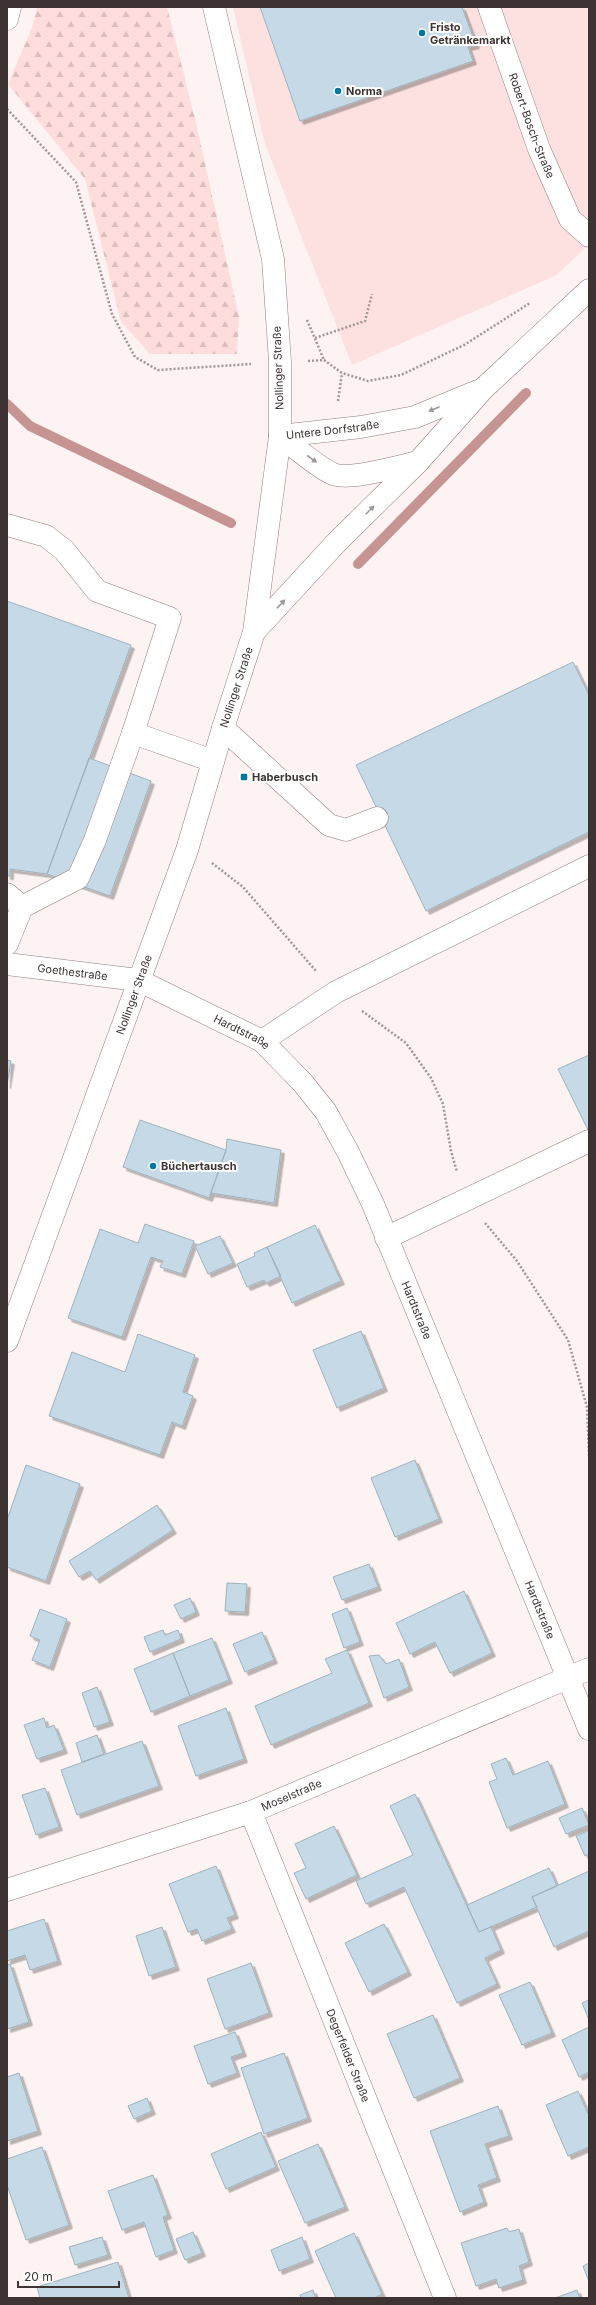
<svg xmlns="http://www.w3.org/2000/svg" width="596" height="2305" viewBox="0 0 596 2305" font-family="Inter,sans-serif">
  <defs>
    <pattern id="forest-firs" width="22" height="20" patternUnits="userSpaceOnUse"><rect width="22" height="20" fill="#fedddc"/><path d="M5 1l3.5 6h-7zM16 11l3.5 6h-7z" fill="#dbbebd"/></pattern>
    <filter id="shadow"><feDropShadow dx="3.5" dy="3.5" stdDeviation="0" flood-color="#0004"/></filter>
  </defs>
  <rect width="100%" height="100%" fill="#fdf3f2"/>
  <path fill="#fce1e0" d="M233 7H589V244L557 275 352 365 265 144Z"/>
  <path fill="url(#forest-firs)" d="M37 7H167L196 123 239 317 237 354H150L121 322 85 179 8 84 33 25Z"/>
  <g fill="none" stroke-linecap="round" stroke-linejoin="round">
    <path stroke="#c69492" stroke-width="10" d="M7 404 30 426 231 523
      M358 564 526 393"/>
  </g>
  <path fill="#c5dae6" stroke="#9eb2bd" filter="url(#shadow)" d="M260 7H462L476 45 468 47 473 61 300 121Z
    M7 601 131 645 47 874 10 869V876H7Z
    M573 662 589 695V832L426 911 356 765Z
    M89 758 151 781 110 896 47 874Z
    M589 1055V1130H588L558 1069Z
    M7 1060 11 1061 7 1085Z
    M140 1120 226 1150 209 1198 123 1167Z
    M227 1139 281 1150 274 1203 211 1193 226 1150Z
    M145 1224 194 1241 182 1274 160 1267 163 1261 151 1257 122 1337 68 1318 100 1229 138 1243Z
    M315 1225 341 1281 292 1303 267 1247Z
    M220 1236 233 1263 208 1274 195 1246Z
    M267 1247 281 1276 266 1283 264 1280 247 1287 237 1264 255 1256 254 1253Z
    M361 1331 384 1388 337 1408 313 1350Z
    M138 1334 195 1355 183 1392 193 1396 182 1426 172 1422 160 1455 49 1416 72 1352 125 1372Z
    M415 1460 439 1519 395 1537 371 1478Z
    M26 1465 80 1484 46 1581 7 1567V1520Z
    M157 1505 173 1530 96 1580 90 1571 79 1577 69 1561Z
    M369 1564 378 1587 342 1600 333 1577Z
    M227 1583 247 1584 245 1612 225 1611Z
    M464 1591 492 1653 450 1673 435 1642 410 1654 396 1623Z
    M190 1598 196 1612 181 1619 174 1605Z
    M347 1608 360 1642 344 1648 332 1614Z
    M40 1609 67 1619 50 1667 32 1660 40 1640 30 1636Z
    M163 1630 165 1635 178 1630 181 1639 150 1652 144 1637Z
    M262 1632 274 1660 245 1672 233 1644Z
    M212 1638 229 1680 190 1696 173 1653Z
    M347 1650 369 1703 271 1745 255 1706 332 1673 325 1659Z
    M173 1653 190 1696 151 1712 134 1669Z
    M379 1655 386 1664 399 1659 409 1687 384 1698 369 1656Z
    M97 1687 110 1722 94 1727 82 1693Z
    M226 1708 244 1759 196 1776 178 1726Z
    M44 1718 47 1728 54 1725 64 1750 37 1759 24 1725Z
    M97 1735 104 1754 82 1762 76 1743Z
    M142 1741 159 1786 77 1815 61 1770Z
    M506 1758 513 1775 548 1761 565 1804 507 1828 489 1782 497 1779 491 1764Z
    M45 1788 59 1827 36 1835 22 1795Z
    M415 1794 479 1932 491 1927 501 1950 485 1958 497 1984 457 2003 404 1887 366 1904 356 1881 413 1855 390 1806Z
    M582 1808 589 1825 566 1834 559 1818Z
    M334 1826 357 1875 306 1899 294 1873 306 1868 295 1844Z
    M589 1830V1854L585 1856 576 1836Z
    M216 1866 235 1915 227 1918 232 1929 202 1941 197 1929 188 1932 169 1884Z
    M549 1868 557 1886 532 1897 537 1907 479 1932 467 1905Z
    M589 1871V1931L554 1947 532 1897Z
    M44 1919 58 1961 30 1970 25 1955 7 1961V1931Z
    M384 1924 408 1972 369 1992 345 1943Z
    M162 1927 176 1967 149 1976 136 1936Z
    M251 1963 269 2013 225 2029 207 1979Z
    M10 1964 29 2022 7 2029V1965Z
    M530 1982 552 2033 522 2045 499 1995Z
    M589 2000V2020L582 2003Z
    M433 2015 460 2078 414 2098 387 2034Z
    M589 2027V2072L579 2077 562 2040Z
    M235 2032 243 2053 231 2057 237 2073 208 2084 194 2046Z
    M284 2053 308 2118 264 2134 241 2068Z
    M19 2073 38 2131 7 2141V2077Z
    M578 2091 589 2116V2147L568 2156 546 2105Z
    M147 2098 152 2111 134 2119 128 2106Z
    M498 2106 509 2136 485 2144 497 2178 478 2185 484 2202 460 2212 430 2131Z
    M261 2132 276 2167 226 2189 211 2154Z
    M318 2144 345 2207 305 2223 278 2161Z
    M42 2147 69 2225 26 2240 7 2185V2159Z
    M153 2175 168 2215 163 2217 174 2250 156 2257 144 2222 122 2230 108 2191Z
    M507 2228 509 2232 519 2229 529 2262 519 2266 523 2280 499 2288 496 2279 476 2286 461 2243Z
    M193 2232 202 2253 185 2260 176 2239Z
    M354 2233 382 2294 374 2298H336L315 2251Z
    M102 2237 108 2255 75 2265 69 2247Z
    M302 2237 310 2259 279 2271 271 2250Z
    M118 2262 129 2298H40L37 2287Z
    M589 2263V2282L583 2266Z
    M313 2290 316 2298H301L300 2295Z
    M577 2290 580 2298H555Z"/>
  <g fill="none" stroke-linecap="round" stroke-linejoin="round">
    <g stroke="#937d7c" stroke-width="23">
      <g id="minor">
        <path id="s1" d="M489 7 539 149 570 219 589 236"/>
        <path d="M7 19 10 7"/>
        <path id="s2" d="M280 436 361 427 415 417 478 391"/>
        <path d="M280 436C295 447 317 467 333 474 349 481 400 466 418 462"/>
        <path d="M7 525 46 536 64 550 97 591 170 618 133 733"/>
        <path d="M254 632 336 543 418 462 483 389 589 290"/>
        <path d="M223 728 329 825 346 830 377 818"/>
        <path d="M7 894 22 907"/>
        <path d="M7 944 22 907 78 878 95 840 133 733 213 761"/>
        <path id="s3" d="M7 964 138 980 262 1041 303 1083 326 1112 348 1152 373 1204 589 1729"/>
        <path d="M262 1041 336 992 589 866"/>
        <path d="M386 1238 589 1141"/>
        <path id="s4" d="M251 1812 445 2298"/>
        <path id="s5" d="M7 1890 251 1812 589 1669"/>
      </g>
    </g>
    <g stroke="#937d7c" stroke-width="23">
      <g id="major">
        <path id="s6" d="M7 1341 187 850 223 728 254 632 280 436V362L273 259 214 7"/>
      </g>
    </g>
    <path stroke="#9f9695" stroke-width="2.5" stroke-dasharray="2 2" stroke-linecap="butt" d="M7 109 76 182 112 314 135 357 158 370 251 364
      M307 320 324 360
      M315 338 365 321 372 294
      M308 361 324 360 342 373 368 381 401 375 464 345 530 303
      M338 401 342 373
      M212 863 243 887 316 971
      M362 1011 406 1043 431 1078 443 1104 451 1151 457 1172
      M485 1223 517 1261 568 1340 587 1407 589 1456"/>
    <use href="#minor" stroke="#fff" stroke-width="22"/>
    <use href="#major" stroke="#fff" stroke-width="22"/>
  </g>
  <defs><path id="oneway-solid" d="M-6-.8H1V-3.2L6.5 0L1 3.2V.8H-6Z"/></defs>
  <g fill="#9e9998">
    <use href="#oneway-solid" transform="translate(434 409) rotate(157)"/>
    <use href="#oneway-solid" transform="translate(312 459) rotate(36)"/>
    <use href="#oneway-solid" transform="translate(370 510) rotate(-45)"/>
    <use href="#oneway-solid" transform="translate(281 604) rotate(-47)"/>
  </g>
  <g fill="#01769f" stroke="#fff" stroke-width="1.5">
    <circle cx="422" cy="33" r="4"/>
    <circle cx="338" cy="91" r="4"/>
    <rect x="240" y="773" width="8" height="8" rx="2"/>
    <circle cx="153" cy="1166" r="4"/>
  </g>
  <g text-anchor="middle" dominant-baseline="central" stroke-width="4" stroke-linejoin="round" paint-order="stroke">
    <g font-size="11" font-weight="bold" fill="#3c3332" stroke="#fff" text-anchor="start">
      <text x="430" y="27">Fristo<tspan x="430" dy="13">Getränkemarkt</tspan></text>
      <text x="346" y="91">Norma</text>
      <text x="252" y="777">Haberbusch</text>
      <text x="161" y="1166">Büchertausch</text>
    </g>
    <g font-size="11" fill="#3c3332" stroke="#fff">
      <text stroke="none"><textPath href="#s1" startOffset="126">Robert-Bosch-Straße</textPath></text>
      <text transform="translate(278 368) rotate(-92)">Nollinger Straße</text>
      <text stroke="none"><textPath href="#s2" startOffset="53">Untere Dorfstraße</textPath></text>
      <text stroke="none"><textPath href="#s6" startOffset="693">Nollinger Straße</textPath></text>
      <text stroke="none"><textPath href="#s3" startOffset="66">Goethestraße</textPath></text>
      <text stroke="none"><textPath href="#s6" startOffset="369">Nollinger Straße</textPath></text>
      <text stroke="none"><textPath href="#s3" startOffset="248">Hardtstraße</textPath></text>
      <text stroke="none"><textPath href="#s3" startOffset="584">Hardtstraße</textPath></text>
      <text stroke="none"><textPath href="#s3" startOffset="908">Hardtstraße</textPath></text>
      <text stroke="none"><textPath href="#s5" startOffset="300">Moselstraße</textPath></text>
      <text stroke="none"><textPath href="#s4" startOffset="262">Degerfelder Straße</textPath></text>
    </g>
  </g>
  <rect width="596" height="2305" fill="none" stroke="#3c3332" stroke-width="16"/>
  <path d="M18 2281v6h101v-6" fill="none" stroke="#3c3332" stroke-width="2"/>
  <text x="24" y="2281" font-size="12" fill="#3c3332" stroke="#ffffff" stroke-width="3" paint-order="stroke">20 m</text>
</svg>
